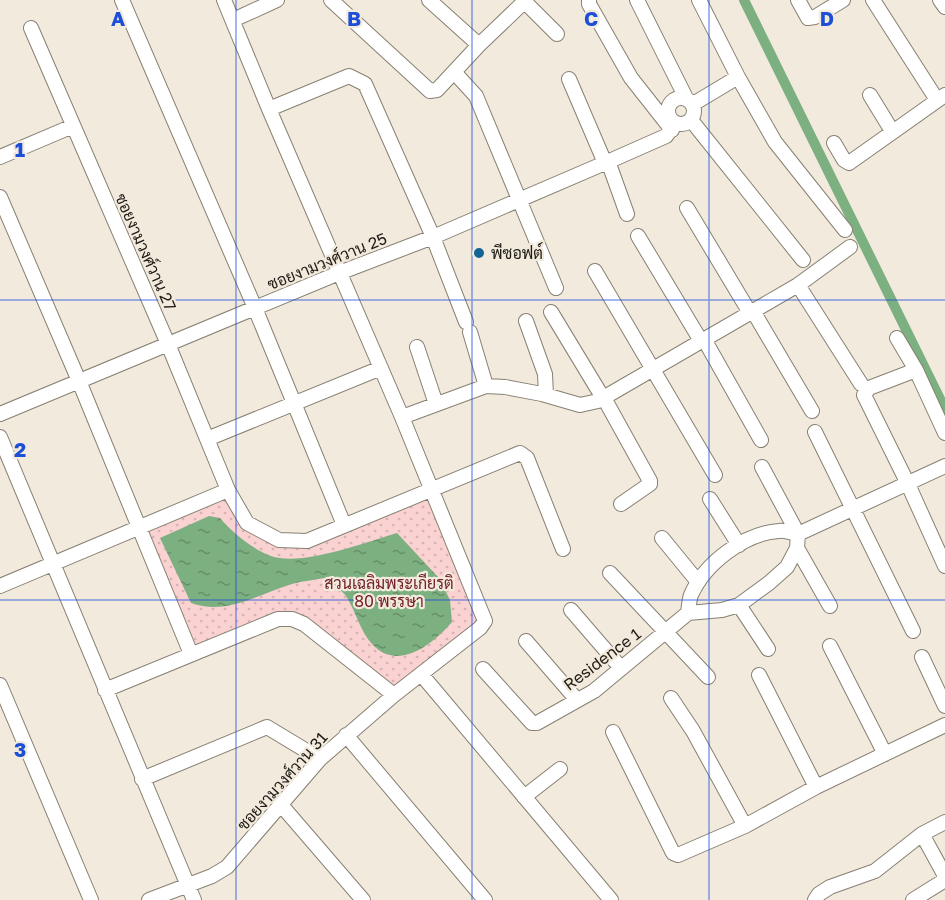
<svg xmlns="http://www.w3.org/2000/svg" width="945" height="900" viewBox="0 0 945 900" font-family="'Golos Text',Sarabun,sans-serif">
  <defs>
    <pattern id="park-dots" width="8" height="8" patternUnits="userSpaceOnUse" patternTransform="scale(1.5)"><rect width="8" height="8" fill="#fad2d1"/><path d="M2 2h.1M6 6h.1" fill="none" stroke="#d6b4b3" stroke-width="1.8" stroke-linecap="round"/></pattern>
    <pattern id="water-ripples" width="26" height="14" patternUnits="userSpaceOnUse" patternTransform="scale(1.5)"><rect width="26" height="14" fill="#7db081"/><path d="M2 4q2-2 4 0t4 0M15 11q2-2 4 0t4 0" fill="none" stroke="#668e69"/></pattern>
  </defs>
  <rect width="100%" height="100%" fill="#f2eadc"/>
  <path fill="url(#park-dots)" d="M225 489 244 527 278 546 429 494 483 621 393 691 293 616 192 651 140 525Z"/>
  <path fill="url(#water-ripples)" d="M209 516 220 518C234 534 251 548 271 556 301 567 366 542 397 533L439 578 450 600 452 622C434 643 399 672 373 645 360 632 356 611 346 596 341 589 331 583 325 578 314 580 302 581 292 584 258 594 227 616 191 603L160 538Z"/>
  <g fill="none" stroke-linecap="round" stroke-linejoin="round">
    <path stroke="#7db081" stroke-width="10" d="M744 0 945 409"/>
    <g stroke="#878073" stroke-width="16">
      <path id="minor" d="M122 0 255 308 344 525
        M331 0 430 91 437 90 479 45 525 1
        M429 0 479 45
        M523 0 557 34
        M589 0V4L631 78 672 130
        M637 0 686 98
        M798 0 808 18 815 17 843 0
        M873 0 937 100
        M940 0 945 7
        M233 20 277 0
        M31 28 168 344 228 490 247 523 279 540 307 541 520 453 527 458 563 549
        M454 72 476 96 556 288
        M738 77 775 142 845 230
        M569 79 605 163
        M870 95 892 131
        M668 111a13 13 0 1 1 26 0a13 13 0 1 1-26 0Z
        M693 104 738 77 699 0
        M269 109 349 76 365 84 433 237 466 322
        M691 120 803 260
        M834 143 844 160 849 163 945 95
        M0 157 73 126
        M608 161 627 214
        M0 197 79 381 191 654
        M687 208 750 313
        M638 236 701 341
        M595 271 715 475
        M798 285 861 384
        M753 311 812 411
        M551 312 603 398
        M526 321 545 374 546 395
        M470 332 486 386
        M897 338 916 370 945 433
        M704 339 761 440
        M417 347 436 404
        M916 370 869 388 864 395 907 482 945 566
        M604 398 650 481V484L621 504
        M0 414 339 273 433 237 605 163 666 136 676 123
        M402 417 486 386 505 387 542 394 580 405 598 401 798 285 850 247
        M815 432 913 631
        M0 437 194 900
        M207 439 381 368
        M762 467 798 534
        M710 499 739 545
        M662 538 698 582
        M797 548 830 606
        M610 573 708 677
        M0 586 228 490
        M739 605 768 649
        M571 610 621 668
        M688 613C689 607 689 600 691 595 705 563 745 533 779 531 785 530 792 533 798 534L945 466
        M526 641 577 700
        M830 646 885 754
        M922 657 945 706
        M483 669 532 723H537L594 691 688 613 722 610 739 605 769 583 787 567 797 548 798 534
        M421 674 611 900
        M759 675 816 787
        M0 685 91 900
        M105 690 278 619H292L304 624 394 695
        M671 698 693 731 745 826
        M613 732 673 853 678 855 745 826 816 787 945 725
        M346 735 485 900
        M142 779 267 727 320 759
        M524 797 560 769
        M282 806 363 900
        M922 834 945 876
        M149 900 212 876 227 867 320 759 394 695 480 628 485 621 402 417 269 109 224 0
        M815 900 819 894 830 887 875 871 922 834 945 822
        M913 900 945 880"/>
    </g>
    <use href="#minor" stroke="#fff" stroke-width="14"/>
  </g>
  <path fill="none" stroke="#1d4ed8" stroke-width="1.5" stroke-opacity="0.55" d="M236 0V900M472 0V900M709 0V900M0 300H945M0 600H945"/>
  <circle fill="#126496" stroke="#f2eadc" stroke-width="2" cx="479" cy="253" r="6"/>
  <g text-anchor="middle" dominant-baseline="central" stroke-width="4.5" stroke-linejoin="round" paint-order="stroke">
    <g font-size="16" fill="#1f1c17" stroke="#f2eadc">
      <text transform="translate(146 252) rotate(66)">ซอยงามวงศ์วาน 27</text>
      <text transform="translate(327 261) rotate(-22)">ซอยงามวงศ์วาน 25</text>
      <text transform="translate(602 659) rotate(-37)">Residence 1</text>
      <text transform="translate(282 781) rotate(-48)">ซอยงามวงศ์วาน 31</text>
    </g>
    <g font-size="16" fill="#1f1c17" stroke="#f2eadc" text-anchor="start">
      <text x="491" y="253">พีซอฟต์</text>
    </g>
    <g font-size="16" fill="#742129" stroke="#f2eadc">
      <text x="389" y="583">สวนเฉลิมพระเกียรติ<tspan x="389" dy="18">80 พรรษา</tspan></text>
    </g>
  </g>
  <g font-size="20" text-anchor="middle" font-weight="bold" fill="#1d4ed8" stroke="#f2eadc" stroke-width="4.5" stroke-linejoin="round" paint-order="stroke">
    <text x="118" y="26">A</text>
    <text x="354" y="26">B</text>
    <text x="591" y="26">C</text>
    <text x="827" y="26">D</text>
    <text x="20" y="157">1</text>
    <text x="20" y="457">2</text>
    <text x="20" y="757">3</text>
  </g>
</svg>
